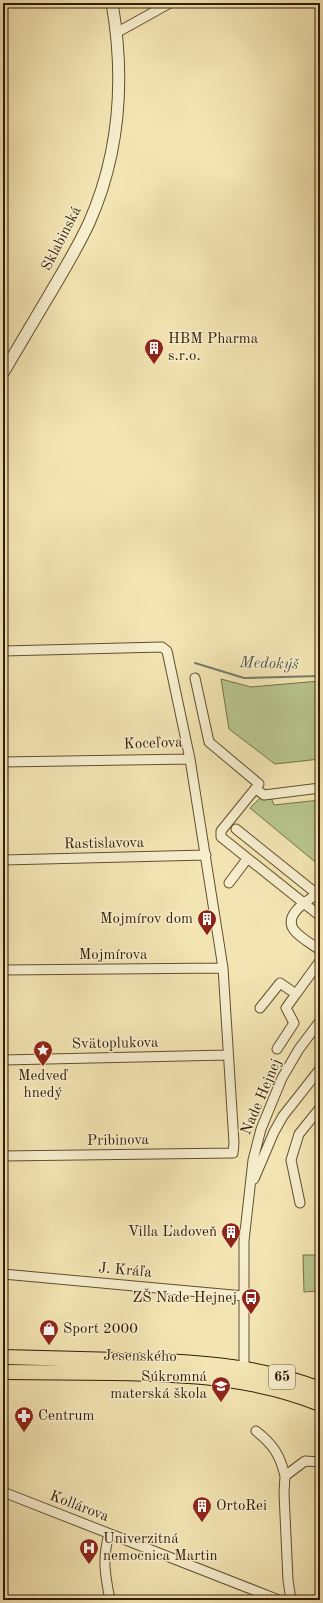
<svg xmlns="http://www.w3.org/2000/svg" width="323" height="1603" viewBox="0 0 323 1603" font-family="'Old Standard TT',serif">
  <rect width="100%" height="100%" fill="#f3e5b3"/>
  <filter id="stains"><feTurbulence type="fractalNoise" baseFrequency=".005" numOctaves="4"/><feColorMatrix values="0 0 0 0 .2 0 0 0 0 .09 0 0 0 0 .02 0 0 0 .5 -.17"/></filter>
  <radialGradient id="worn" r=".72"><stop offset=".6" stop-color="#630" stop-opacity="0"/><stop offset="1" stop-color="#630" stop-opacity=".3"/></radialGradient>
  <path fill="#b8c58e" stroke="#757047" d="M221 679 251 687 320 681V759L275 764 229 729Z
    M271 797 274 805 320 800V866L250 808 260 798Z
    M303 1255H320V1291L304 1292Z"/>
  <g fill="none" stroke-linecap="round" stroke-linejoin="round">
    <path stroke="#727d6b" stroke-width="2" d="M195 663 244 678 320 676"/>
    <g stroke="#624e2d" stroke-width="11">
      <path id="minor" d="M116 33 170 3
        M3 651 162 647 167 651 190 759 3 762
        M195 678 209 742 259 784 221 831V837L320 916
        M256 789 264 795 320 788
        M236 829 317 894H320
        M3 860 206 855
        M229 883 247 859
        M317 894C307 901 283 915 294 930 299 937 313 945 320 950
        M3 970 223 968
        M296 994 320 961
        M260 1008 280 983 296 994 286 1008 294 1023 277 1049
        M3 1060 228 1055
        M3 1156 233 1153 234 1143 223 968 190 759
        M254 1179 274 1132 283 1116 320 1069
        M300 1203 291 1160 299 1134 320 1108
        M3 1274 244 1296
        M244 1368V1241L253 1160 261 1129 282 1078 299 1049 320 1021
        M256 1431C273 1444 280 1455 285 1476
        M3 1492 279 1600
        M109 1534C102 1560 105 1574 110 1600
        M291 1600 288 1580 284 1493 285 1476 305 1461 320 1462"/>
    </g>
    <g stroke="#624e2d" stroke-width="13">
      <path id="tertiary" d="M3 373C18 348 33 322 48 297 62 273 77 249 89 223 120 153 125 78 112 3"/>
    </g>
    <g stroke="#321b00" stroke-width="16">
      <path id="primary" d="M3 1357C42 1358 80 1359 119 1360 187 1361 255 1364 320 1389
        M3 1372C40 1372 76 1373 113 1373 183 1374 254 1377 320 1404"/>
    </g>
    <use href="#minor" stroke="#f7eece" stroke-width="9"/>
    <use href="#tertiary" stroke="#f7eece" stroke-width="11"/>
    <use href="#primary" stroke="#f3e5b3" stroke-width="14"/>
  </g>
  <defs>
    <g id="building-pin" transform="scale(1)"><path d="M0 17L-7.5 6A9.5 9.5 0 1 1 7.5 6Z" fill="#8f2418" stroke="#f7eece"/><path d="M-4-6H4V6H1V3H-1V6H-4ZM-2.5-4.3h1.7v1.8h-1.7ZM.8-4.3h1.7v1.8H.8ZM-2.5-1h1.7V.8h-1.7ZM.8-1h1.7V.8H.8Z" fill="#fff"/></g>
    <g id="sight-pin" transform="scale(1)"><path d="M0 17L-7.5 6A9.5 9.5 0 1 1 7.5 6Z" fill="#8f2418" stroke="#f7eece"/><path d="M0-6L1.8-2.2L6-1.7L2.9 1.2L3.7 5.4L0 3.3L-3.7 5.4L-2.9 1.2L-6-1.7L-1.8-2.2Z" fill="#fff"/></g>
    <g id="bus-pin" transform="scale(1)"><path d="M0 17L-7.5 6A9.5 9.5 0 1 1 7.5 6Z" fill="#8f2418" stroke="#f7eece"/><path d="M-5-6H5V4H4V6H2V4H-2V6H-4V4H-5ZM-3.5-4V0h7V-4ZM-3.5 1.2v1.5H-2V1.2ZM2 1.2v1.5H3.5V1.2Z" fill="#fff"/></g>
    <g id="shop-pin" transform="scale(1)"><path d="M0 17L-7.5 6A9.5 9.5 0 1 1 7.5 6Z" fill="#8f2418" stroke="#f7eece"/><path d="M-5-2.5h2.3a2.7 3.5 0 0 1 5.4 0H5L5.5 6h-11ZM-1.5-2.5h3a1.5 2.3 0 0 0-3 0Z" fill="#fff"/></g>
    <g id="school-pin" transform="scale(1)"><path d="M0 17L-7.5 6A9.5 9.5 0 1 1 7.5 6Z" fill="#8f2418" stroke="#f7eece"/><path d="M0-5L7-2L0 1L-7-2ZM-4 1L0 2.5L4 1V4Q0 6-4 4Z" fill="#fff"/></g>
    <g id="pharmacy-pin" transform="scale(1)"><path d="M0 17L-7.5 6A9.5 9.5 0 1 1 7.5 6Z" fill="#8f2418" stroke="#f7eece"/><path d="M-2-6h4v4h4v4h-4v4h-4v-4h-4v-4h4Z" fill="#fff"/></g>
    <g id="hospital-pin" transform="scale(1)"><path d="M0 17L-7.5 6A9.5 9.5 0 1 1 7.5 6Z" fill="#8f2418" stroke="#f7eece"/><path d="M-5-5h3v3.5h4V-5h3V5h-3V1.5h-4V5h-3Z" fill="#fff"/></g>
  </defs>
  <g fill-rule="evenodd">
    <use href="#building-pin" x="154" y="348"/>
    <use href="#building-pin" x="207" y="919"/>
    <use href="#sight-pin" x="43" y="1050"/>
    <use href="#building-pin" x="231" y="1232"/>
    <use href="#bus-pin" x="251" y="1298"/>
    <use href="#shop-pin" x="49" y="1329"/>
    <use href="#school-pin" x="221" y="1386"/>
    <use href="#pharmacy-pin" x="24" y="1416"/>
    <use href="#building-pin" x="202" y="1506"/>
    <use href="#hospital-pin" x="89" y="1548"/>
  </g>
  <g text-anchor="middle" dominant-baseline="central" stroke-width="3" stroke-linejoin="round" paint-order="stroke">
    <rect fill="#f7eece" stroke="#6d5a3e" stroke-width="1" x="269" y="1365" width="26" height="24" rx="3"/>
    <g font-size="14" font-weight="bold" fill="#321b00">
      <text x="282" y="1377">65</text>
    </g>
    <g font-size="15" fill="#321b00" stroke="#f7eece">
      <text transform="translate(62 239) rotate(-63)">Sklabinská</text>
      <text transform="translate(153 744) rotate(-2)">Koceľova</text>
      <text transform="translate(104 844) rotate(-1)">Rastislavova</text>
      <text x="113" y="955">Mojmírova</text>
      <text transform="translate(115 1044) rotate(-1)">Svätoplukova</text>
      <text transform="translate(262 1097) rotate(-67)">Nade Hejnej</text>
      <text transform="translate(118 1141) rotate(-1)">Pribinova</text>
      <text transform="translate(125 1271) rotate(5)">J. Kráľa</text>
      <text transform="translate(140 1357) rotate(1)">Jesenského</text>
      <text transform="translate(79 1507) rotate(21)">Kollárova</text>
    </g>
    <g font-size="15" fill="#321b00" stroke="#f7eece" text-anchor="start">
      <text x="168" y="339">HBM Pharma<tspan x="168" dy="17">s.r.o.</tspan></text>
      <text x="193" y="919" text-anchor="end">Mojmírov dom</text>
      <text x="43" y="1076" text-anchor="middle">Medveď<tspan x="43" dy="17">hnedý</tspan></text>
      <text x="217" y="1232" text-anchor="end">Villa Ľadoveň</text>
      <text x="237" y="1298" text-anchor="end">ZŠ Nade Hejnej</text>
      <text x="63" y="1329">Sport 2000</text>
      <text x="207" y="1377" text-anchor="end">Súkromná<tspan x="207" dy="17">materská škola</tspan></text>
      <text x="38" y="1416">Centrum</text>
      <text x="216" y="1506">OrtoRei</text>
      <text x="103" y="1539">Univerzitná<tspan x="103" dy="17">nemocnica Martin</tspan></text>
    </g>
    <g font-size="16" font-style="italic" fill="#57543e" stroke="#f7eece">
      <text transform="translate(269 664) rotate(2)">Medokýš</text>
    </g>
  </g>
  <rect width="323" height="1603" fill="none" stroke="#f3e5b3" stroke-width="16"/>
  <rect x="4" y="4" width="315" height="1595" fill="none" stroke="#321b00" stroke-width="2"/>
  <rect x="8" y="8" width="307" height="1587" fill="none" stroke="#321b00"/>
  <rect width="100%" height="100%" filter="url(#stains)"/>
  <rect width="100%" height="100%" fill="url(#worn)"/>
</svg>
